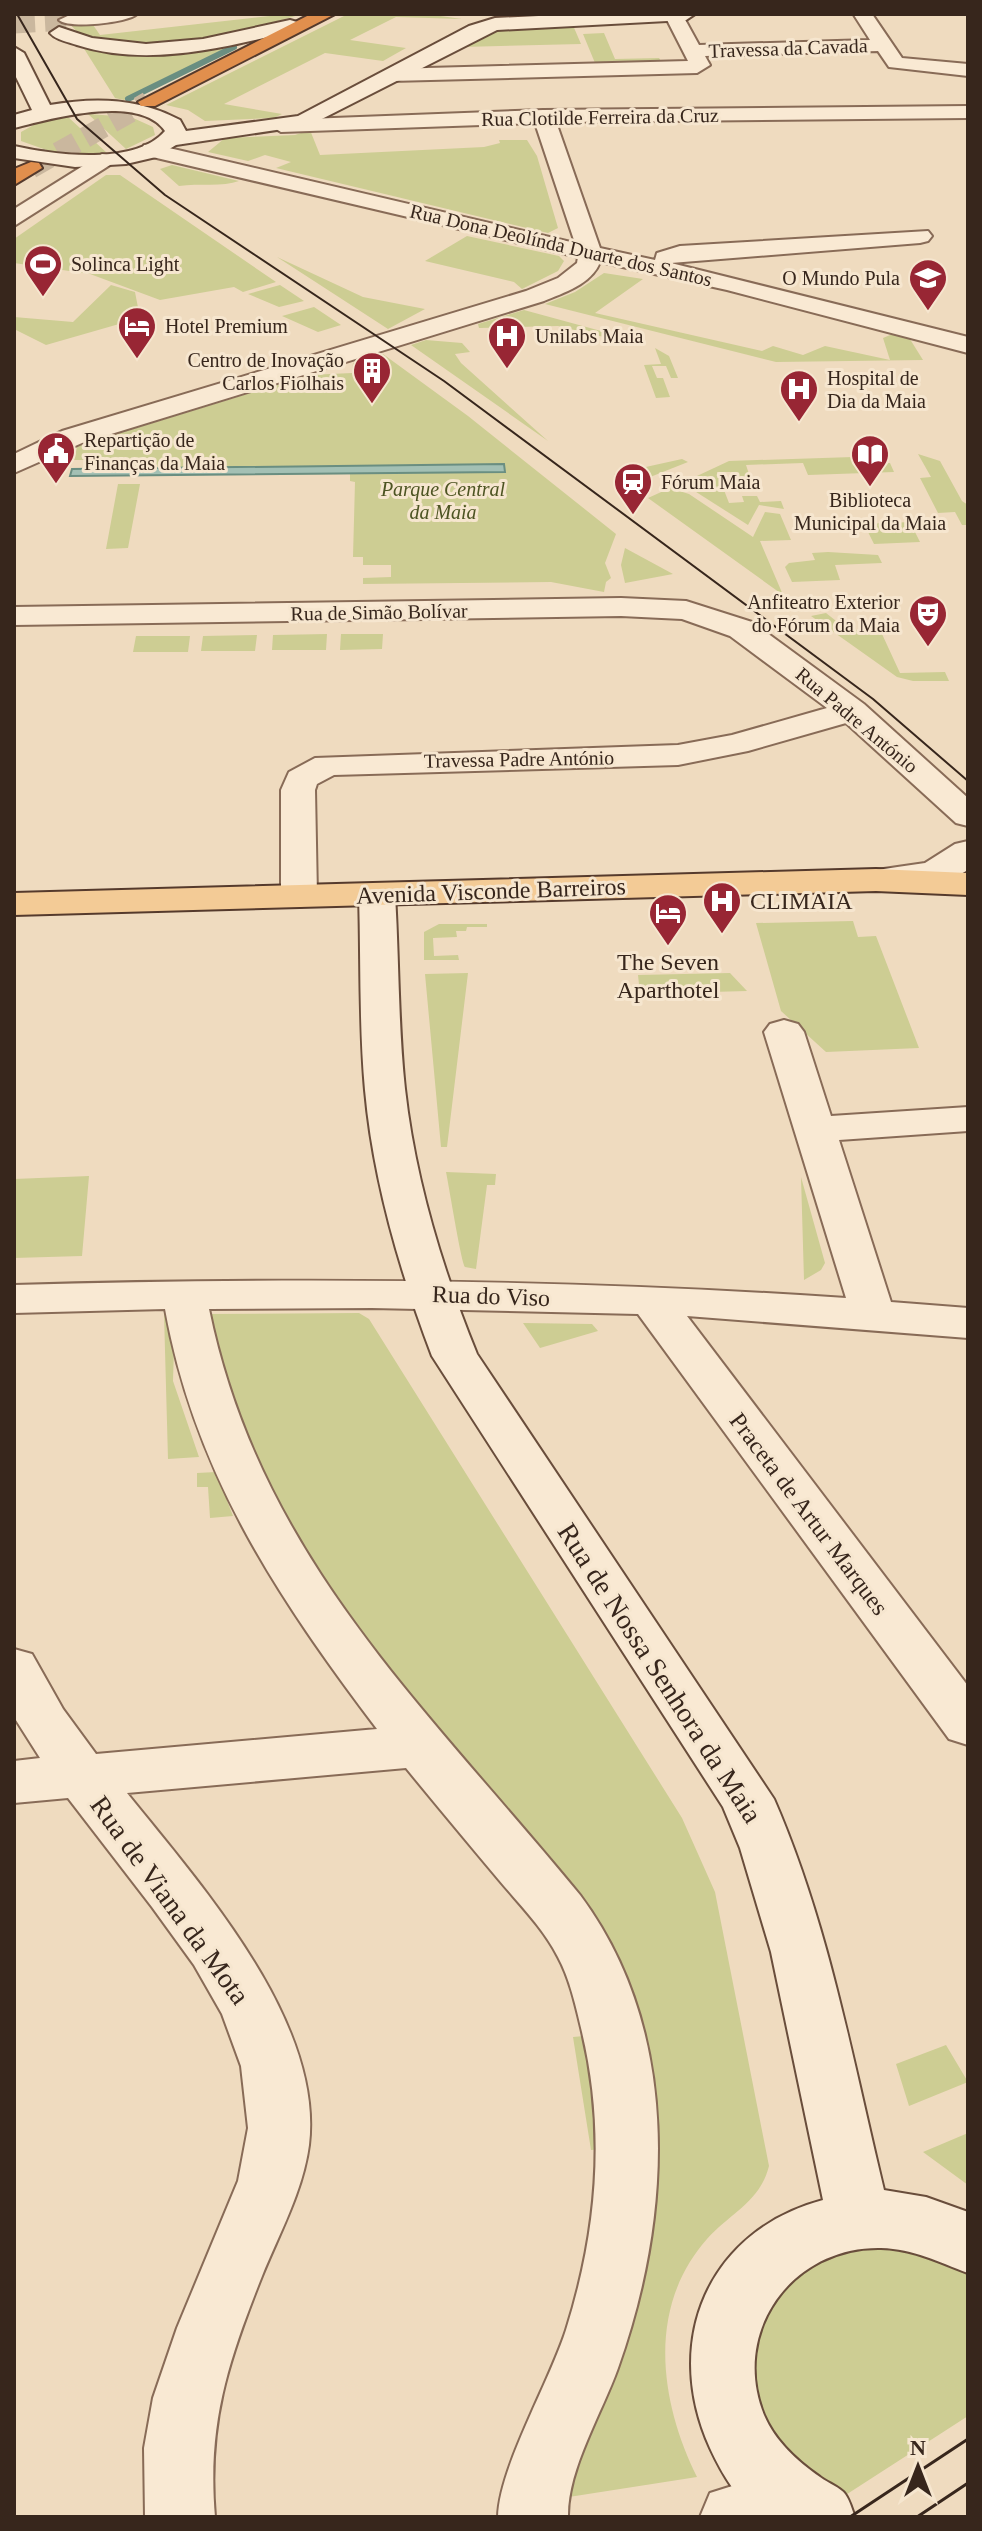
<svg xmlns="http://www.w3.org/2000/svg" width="982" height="2531" viewBox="0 0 982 2531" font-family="'Times New Roman',serif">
  <rect width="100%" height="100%" fill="#efdbbf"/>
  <path fill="#cdcd93" d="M287 14H302L198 45H105L80 35 69 23 91 22 100 35Z
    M348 14H426L462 19 396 17 350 40 406 48 383 61 325 53 224 104 282 114 274 118 205 121 188 110 166 105Z
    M572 23 581 44 462 47 497 29Z
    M604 33 615 59 659 58 661 61 595 63 583 34Z
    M83 47H232L124 100 115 98Z
    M88 114 131 117 153 127 155 135 126 149Z
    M67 116 107 153H55L21 141V132L41 121Z
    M310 130 320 155 484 147 500 143 499 140H527L537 156 558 228 548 233 276 168 291 162 265 155 248 161 208 152 225 138 295 135Z
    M172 165 239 181C223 187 199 183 179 186L160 169Z
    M106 175H120L276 282 243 292 234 287 160 300 90 274 14 263V239Z
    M467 236 559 256 564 261 558 271 522 289 514 282 425 261Z
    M277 257 363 297 425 309 388 329Z
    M604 273 643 279 595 313 762 351 773 346 803 355 825 346 890 360 883 338 895 333 908 336 923 360 776 362 545 304 575 292Z
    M111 285 135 292 140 318 46 345 14 329V317L73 322Z
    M280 285 304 301 279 307 248 294Z
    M314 307 341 325 318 332 282 316Z
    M524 310 601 331 612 339 558 326 479 328 478 324Z
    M426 340 462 343 470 352 455 354 461 363 548 441 411 345Z
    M655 348 669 356 678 378H671L666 366H652L657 378H663L670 397 656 398 644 365 661 364Z
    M383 354 468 416 616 534 605 563 611 578 606 582 604 592 551 582 363 584V578L391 577V565H363V557H353L355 482 350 481V474L70 476 72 469 84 468 86 460H74L77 447 84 444 309 375 352 373 353 363Z
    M918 454 940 461 962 501 968 505V525H962L955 512 938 513 920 478 931 477Z
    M853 457 857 464 890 463 894 472 808 475 803 463 746 465 750 477 735 478 733 472H717L729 503 744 502 742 496H757L760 502 781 501 784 509 759 505 748 525 682 483 729 461Z
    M682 459 688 462 630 485 614 474Z
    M118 484H140L128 548 106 549Z
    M670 488 689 494 753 537 765 512 780 514 791 540 760 541 783 595 648 498Z
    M910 522 920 542 874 544 864 524Z
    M625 548 673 574 625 583 621 565Z
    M828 552 878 555 882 563 835 565 840 580 792 582 785 567 789 563 815 560 812 553Z
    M826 613 845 628 882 634 900 673 945 672 949 681H913L897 677 811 616Z
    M327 634 326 650H272L273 635Z
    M341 634H383L382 649 340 650Z
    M257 635 255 651H201L203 636Z
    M136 636H190L188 652H133Z
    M853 921 858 937 876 936 919 1048 826 1052 781 1011 756 923Z
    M439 924H487V927H467L466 931H456L457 937 433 938 434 956 458 955 459 960H424V932Z
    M468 973 447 1147H441L425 974Z
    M730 973 747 991 640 994 638 975Z
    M446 1172 496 1174 495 1185H487L476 1269 465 1267C461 1261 449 1186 446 1172Z
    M89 1176 82 1256 14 1258V1179Z
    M801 1177 825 1263 821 1270 804 1280Z
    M359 1313 369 1319 682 1818 715 1892 769 2166C760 2202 730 2213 707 2239 646 2308 660 2402 697 2477L556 2499 642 2067 377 1669 253 1467 205 1314Z
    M164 1314H175L173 1381 199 1457 168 1459Z
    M523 1323 592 1324 598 1331 540 1348Z
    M216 1472 233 1516 210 1518 208 1487H197V1473Z
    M595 2035 604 2149 591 2150 573 2037Z
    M946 2045 968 2082 909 2106 896 2064Z
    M968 2133V2185L923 2152Z
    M873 2247C905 2248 941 2256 968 2274V2416L841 2498C773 2457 722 2367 778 2296 791 2279 810 2261 831 2254 844 2250 859 2249 873 2247Z"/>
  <path fill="#a3c0b4" stroke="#6a8e81" stroke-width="2" d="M504 464 505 472 70 476 72 469Z"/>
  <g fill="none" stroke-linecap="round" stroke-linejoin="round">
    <path stroke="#6a8e81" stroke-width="6" d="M128 99 234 47"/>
    <path stroke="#cab79e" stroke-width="21" stroke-dasharray="21 10" stroke-linecap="butt" d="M14 23 68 20"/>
    <path stroke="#cab79e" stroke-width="21" stroke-dasharray="21 10" stroke-linecap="butt" d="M31 168 148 102"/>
    <g stroke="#886b57" stroke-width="4">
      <path id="street" d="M72 14H137C127 23 68 29 59 20Z
        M664 14H682L699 45 870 40 854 15 872 14 902 58 968 64V76L889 67 878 51 705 56 710 65 697 73 391 81 381 75 391 69 688 61Z
        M968 106V118L556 122 600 248 655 260 657 253 680 246 928 231 932 236 928 241 920 243 671 263 968 337V353L727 290 600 262C592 284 563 293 544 301L82 443 14 473V454L62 431 526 291 558 278 577 263 578 257 144 155 141 150 144 145 152 144 575 243 535 123 281 132 271 126 281 120 543 110Z
        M102 154 110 155 113 160 110 165 14 226V209Z
        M621 598 686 601 752 622 864 704 968 798V826L956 823 846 723 748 751 678 765 334 775 317 784 315 790 317 896 312 904 299 907 286 904 281 896V790L289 772 315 758 678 745 732 735 827 708 730 636 682 619 621 616 14 625V607Z
        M968 841V870C941 886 893 895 863 888L858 880 863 872 925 863 955 844Z
        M784 1020 798 1024 804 1032 831 1116 968 1107V1131L839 1140 891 1302 968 1308V1338L687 1316 968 1686V1745L949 1739 638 1314 372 1308 209 1309C260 1558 426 1707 580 1895 682 2032 672 2216 618 2368 602 2413 567 2470 568 2517H498C499 2468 549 2383 566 2330 597 2232 606 2133 582 2032 576 2007 570 1979 558 1957 543 1928 520 1905 499 1880 468 1843 437 1806 406 1768L127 1793C199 1883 324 2021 309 2145 303 2191 279 2234 262 2276 228 2361 207 2424 215 2517H145L144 2448 153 2398 177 2328 238 2181 248 2128 241 2066 222 2014 194 1965 152 1907 68 1798 14 1803V1761L40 1758 14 1717V1649L32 1654 63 1709 96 1754 377 1729C278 1598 195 1474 165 1309L14 1313V1285C291 1277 568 1279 846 1298L764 1032 770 1024Z
        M792 2467 816 2477 827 2501 820 2517H700L710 2493Z"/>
    </g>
    <g stroke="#694d3b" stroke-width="4">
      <path id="secondary" d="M579 14H695L686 20 497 30 310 125 176 145 156 157 126 164 75 167 14 158V146C54 155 135 166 165 131 139 93 50 119 14 128V115L32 110 14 73V47L24 53 50 105C95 97 139 98 180 120L186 131 298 116 469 26 495 18Z
        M290 20 297 22V30C226 47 149 68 77 45 68 42 56 40 50 33L59 27 92 38 146 44 203 39Z
        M377 883 390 886 395 894C399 959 398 1025 405 1089 415 1179 443 1271 477 1354L774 1799C829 1925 852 2058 884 2190L926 2197 968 2212V2273C938 2262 914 2249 881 2248 793 2246 730 2331 764 2415 775 2441 797 2461 820 2477 828 2483 841 2488 845 2494 850 2501 852 2510 855 2517H760C736 2497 723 2476 710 2448 662 2342 707 2231 823 2200L771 1952 740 1848 723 1807 432 1356C400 1272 373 1180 365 1090 359 1025 361 959 359 894L364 886Z"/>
    </g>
    <g stroke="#553a2c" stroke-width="4">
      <path id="primary" d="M876 869 968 873V895L876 891 14 915V893Z"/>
    </g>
    <g stroke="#553a2c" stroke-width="4">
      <path id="highway" d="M311 14H335L155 106H141L138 102Z
        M31 162 39 163 42 168 14 185V169Z"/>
    </g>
    <use href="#street" fill="#f9e9d3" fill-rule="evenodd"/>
    <use href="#secondary" fill="#f9e9d3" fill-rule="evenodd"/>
    <use href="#primary" fill="#f3cb96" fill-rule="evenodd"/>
    <use href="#highway" fill="#e18f4d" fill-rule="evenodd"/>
    <path stroke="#37261c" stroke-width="2" d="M17 14 77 119 165 195 444 381 873 699 968 781"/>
    <path stroke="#37261c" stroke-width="3" d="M850 2517 968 2439
      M917 2517 968 2483"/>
  </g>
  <defs>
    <g id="stadium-pin" transform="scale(2)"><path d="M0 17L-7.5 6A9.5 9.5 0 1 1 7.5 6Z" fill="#982634" stroke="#f6e6cf"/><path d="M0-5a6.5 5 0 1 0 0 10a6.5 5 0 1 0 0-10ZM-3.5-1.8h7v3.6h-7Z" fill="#fff"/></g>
    <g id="school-pin" transform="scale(2)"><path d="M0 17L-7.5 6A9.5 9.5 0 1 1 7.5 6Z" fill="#982634" stroke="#f6e6cf"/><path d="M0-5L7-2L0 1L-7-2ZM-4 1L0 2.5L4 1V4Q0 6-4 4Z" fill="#fff"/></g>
    <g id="hotel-pin" transform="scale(2)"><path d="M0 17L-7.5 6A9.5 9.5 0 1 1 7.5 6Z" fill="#982634" stroke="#f6e6cf"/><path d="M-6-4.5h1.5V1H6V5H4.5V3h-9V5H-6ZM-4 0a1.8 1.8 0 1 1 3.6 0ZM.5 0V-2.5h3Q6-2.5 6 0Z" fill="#fff"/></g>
    <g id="hospital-pin" transform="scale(2)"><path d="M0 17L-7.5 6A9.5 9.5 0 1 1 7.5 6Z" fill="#982634" stroke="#f6e6cf"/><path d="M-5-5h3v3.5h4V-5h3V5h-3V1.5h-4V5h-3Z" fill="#fff"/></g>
    <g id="building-pin" transform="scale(2)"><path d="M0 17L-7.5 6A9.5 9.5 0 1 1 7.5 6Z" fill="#982634" stroke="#f6e6cf"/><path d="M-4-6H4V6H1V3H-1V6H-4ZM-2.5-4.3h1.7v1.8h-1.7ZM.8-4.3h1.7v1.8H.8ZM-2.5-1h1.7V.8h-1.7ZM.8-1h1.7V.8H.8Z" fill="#fff"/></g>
    <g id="civic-pin" transform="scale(2)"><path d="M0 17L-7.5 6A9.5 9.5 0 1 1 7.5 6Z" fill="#982634" stroke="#f6e6cf"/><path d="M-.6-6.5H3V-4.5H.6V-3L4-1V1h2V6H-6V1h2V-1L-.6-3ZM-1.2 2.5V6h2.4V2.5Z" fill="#fff"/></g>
    <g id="library-pin" transform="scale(2)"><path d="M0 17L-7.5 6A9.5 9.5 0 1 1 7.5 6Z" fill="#982634" stroke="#f6e6cf"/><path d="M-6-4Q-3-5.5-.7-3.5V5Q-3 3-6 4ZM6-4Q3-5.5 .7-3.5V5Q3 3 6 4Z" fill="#fff"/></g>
    <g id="station-pin" transform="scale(2)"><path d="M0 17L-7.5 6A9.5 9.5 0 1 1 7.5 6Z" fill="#982634" stroke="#f6e6cf"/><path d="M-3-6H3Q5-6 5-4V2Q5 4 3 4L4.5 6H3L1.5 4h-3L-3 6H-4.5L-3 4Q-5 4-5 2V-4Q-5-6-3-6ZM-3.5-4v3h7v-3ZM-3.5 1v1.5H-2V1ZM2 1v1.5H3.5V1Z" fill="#fff"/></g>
    <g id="theatre-pin" transform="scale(2)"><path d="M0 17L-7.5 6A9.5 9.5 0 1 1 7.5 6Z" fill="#982634" stroke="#f6e6cf"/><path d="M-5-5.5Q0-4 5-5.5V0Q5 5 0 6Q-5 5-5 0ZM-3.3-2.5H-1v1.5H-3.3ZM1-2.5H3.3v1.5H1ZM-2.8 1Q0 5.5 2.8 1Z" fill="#fff"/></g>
  </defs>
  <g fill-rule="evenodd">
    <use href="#stadium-pin" x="43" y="264"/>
    <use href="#school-pin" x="928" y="278"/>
    <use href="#hotel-pin" x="137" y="326"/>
    <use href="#hospital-pin" x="507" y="336"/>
    <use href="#building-pin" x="372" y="371"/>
    <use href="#hospital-pin" x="799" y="389"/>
    <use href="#civic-pin" x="56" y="451"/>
    <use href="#library-pin" x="870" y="454"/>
    <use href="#station-pin" x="633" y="482"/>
    <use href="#theatre-pin" x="928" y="614"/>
    <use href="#hospital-pin" x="722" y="901"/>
    <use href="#hotel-pin" x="668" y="913"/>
  </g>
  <g text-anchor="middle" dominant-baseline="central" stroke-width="6" stroke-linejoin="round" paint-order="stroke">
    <g font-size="20" fill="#37261c" stroke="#f6e6cf">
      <text transform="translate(788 48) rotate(-2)">Travessa da Cavada</text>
      <text transform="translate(600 117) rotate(-1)">Rua Clotilde Ferreira da Cruz</text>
      <text transform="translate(561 245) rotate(13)">Rua Dona Deolínda Duarte dos Santos</text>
      <text transform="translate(379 612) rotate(-1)">Rua de Simão Bolívar</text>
      <text transform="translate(857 720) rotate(40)">Rua Padre António</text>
      <text transform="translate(519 759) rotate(-1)">Travessa Padre António</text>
    </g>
    <g font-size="20" fill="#37261c" stroke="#f6e6cf" text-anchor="start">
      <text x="71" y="264">Solinca Light</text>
      <text x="900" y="278" text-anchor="end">O Mundo Pula</text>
      <text x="165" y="326">Hotel Premium</text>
      <text x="535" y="336">Unilabs Maia</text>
      <text x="344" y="360" text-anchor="end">Centro de Inovação<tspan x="344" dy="23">Carlos Fiolhais</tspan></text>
      <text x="827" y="378">Hospital de<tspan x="827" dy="23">Dia da Maia</tspan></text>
      <text x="84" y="440">Repartição de<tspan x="84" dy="23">Finanças da Maia</tspan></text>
      <text x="661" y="482">Fórum Maia</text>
      <text x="870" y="500" text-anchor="middle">Biblioteca<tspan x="870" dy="23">Municipal da Maia</tspan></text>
      <text x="900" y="602" text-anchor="end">Anfiteatro Exterior<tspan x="900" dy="23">do Fórum da Maia</tspan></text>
    </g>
    <g font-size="20" font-style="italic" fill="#4d5422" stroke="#f6e6cf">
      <text x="443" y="489">Parque Central<tspan x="443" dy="23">da Maia</tspan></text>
    </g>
    <g font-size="24" fill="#37261c" stroke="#f6e6cf">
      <text transform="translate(491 891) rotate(-2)">Avenida Visconde Barreiros</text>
      <text transform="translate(491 1296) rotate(2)">Rua do Viso</text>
      <text transform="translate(809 1514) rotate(53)">Praceta de Artur Marques</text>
    </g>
    <g font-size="24" fill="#37261c" stroke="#f6e6cf" text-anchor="start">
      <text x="750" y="901">CLIMAIA</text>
      <text x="668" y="962" text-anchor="middle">The Seven<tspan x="668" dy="28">Aparthotel</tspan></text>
    </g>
    <g font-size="28" fill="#37261c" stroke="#f6e6cf">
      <text transform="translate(660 1673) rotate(57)">Rua de Nossa Senhora da Maia</text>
      <text transform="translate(170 1900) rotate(54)">Rua de Viana da Mota</text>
    </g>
  </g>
  <rect width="982" height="2531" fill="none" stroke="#37261c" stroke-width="32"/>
  <g transform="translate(918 2467)" stroke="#f6e6cf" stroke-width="6" paint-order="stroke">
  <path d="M0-6L14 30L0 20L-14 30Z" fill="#37261c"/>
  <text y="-12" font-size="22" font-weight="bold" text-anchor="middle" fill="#37261c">N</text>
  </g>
</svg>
